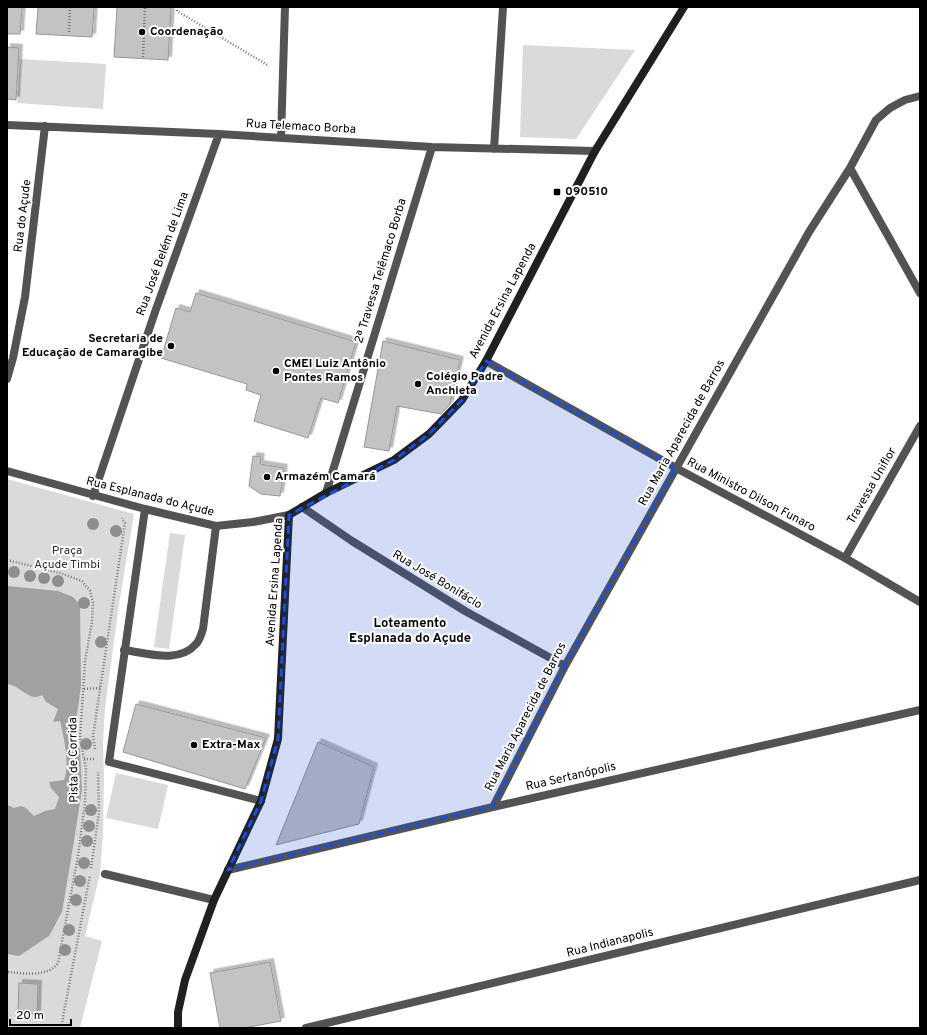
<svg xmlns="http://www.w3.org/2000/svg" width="927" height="1035" viewBox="0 0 927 1035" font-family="Overpass,sans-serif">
  <defs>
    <filter id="shadow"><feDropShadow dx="3.5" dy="-3.5" stdDeviation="0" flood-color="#0004"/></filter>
  </defs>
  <rect width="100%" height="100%" fill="#fff"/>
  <path fill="#dadada" d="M523 45 635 50 576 139 520 137Z
    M20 59 106 64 103 109 17 103Z
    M7 479 134 514 119 604 105 708 103 743 104 779 103 833 100 873 85 936 102 941 80 1028H7Z
    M170 533 185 535 169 649 154 647Z
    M116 773 168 785 158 829 106 818Z"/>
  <path fill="#a1a1a1" d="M7 586 58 591 73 597 80 605 81 686 75 729V738L80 750 82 790 73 847 62 912 49 936 19 956 7 954 8 948H7V805L14 808 21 806 26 808 34 816 45 811 55 809 59 797 51 788 49 782 64 780C70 764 64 738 60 721L53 722 58 709 46 702 42 695C40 696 38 697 35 697 25 696 16 684 7 684Z"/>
  <path fill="#c3c3c3" stroke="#979797" filter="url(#shadow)" d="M7 7H22L20 34H7Z
    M38 7H94L92 37 36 34Z
    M117 7H171L168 60 114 57Z
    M7 47 19 48 16 100 7 99Z
    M196 293 356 342 338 403 321 398 308 438 254 421 261 395 246 390 247 384 161 358 176 308 190 312Z
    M383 341 460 360 450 404 441 414 397 406 389 451 364 447Z
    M253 456 261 457 260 464 284 468 280 496 261 494 249 486Z
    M136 704 266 738 245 789 123 752Z
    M318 742 374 767 359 824 276 845Z
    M270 962 281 1021 244 1028H220L210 973Z
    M19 983 38 984 37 1014 18 1013Z"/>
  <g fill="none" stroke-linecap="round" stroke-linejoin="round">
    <path stroke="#757575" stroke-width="2.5" stroke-dasharray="1 2" stroke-linecap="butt" d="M177 7V11L269 66
      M69 32 70 7
      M143 57 145 7
      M7 560 60 573 82 581 90 591 93 602 92 622 85 661 80 739 86 768 85 803 78 856 58 963C47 978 23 973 7 972
      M84 689 100 688
      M95 749 93 736 125 523 122 518
      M84 759H95
      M91 868 99 812 98 772
      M61 1028 90 875"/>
    <path stroke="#535353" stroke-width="8" d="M124 650C147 653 179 664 196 644 200 640 201 634 203 629L216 526"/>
    <path stroke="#535353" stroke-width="8" d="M7 125 219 134 432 147 595 151
      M281 138 285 7
      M494 149 503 7
      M850 168 920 293
      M486 361 676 468 845 558 920 602
      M7 379 13 358 25 297 45 126
      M7 471 145 509 216 526 253 522 289 515
      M326 493 432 147
      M93 496 155 312 219 134
      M302 507 352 541 465 611 565 666
      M145 509 109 762 261 801
      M845 558 920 426
      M493 807 565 666 809 232 850 168 876 120 890 108 905 100 920 96
      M228 870 493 807 920 710
      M105 874 214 900
      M306 1028 920 880"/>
    <path stroke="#202020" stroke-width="8" d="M178 1028V1012L185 980 214 900 261 801 278 739 289 515 326 493 394 460 429 434 462 400 486 361 595 151 684 7"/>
  </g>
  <g fill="#8e8e8e">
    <circle cx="93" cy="524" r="6"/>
    <circle cx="116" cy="531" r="6"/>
    <circle cx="14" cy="572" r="6"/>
    <circle cx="30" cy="576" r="6"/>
    <circle cx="44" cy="578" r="6"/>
    <circle cx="58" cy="581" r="6"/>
    <circle cx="84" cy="603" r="6"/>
    <circle cx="101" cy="642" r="6"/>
    <circle cx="86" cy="744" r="6"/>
    <circle cx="91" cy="810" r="6"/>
    <circle cx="89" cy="826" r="6"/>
    <circle cx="87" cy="841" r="6"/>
    <circle cx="84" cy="863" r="6"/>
    <circle cx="80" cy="881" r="6"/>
    <circle cx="76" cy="900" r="6"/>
    <circle cx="69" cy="930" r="6"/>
    <circle cx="65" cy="950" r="6"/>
  </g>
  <path fill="#1d4ed8" fill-opacity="0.2" stroke="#1d4ed8" stroke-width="3" stroke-dasharray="8 5" stroke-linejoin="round" d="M486 361 676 468 565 666 493 807 228 870 261 801 278 739 289 515 394 460 429 434 462 400Z"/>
  <g fill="#000" stroke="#fff" stroke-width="1.5">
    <circle cx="142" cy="32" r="4"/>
    <rect x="553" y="188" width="8" height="8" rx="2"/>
    <circle cx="171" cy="346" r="4"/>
    <circle cx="276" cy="371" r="4"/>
    <circle cx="418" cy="384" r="4"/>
    <circle cx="267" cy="477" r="4"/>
    <circle cx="194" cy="745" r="4"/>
  </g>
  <g text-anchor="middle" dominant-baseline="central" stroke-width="4" stroke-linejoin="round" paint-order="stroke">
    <g font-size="12" font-weight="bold" fill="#000" stroke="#fff" text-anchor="start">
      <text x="150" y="32">Coordenação</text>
      <text x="565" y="192">090510</text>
      <text x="163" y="339" text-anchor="end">Secretaria de<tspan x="163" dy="14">Educação de Camaragibe</tspan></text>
      <text x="284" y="364">CMEI Luiz Antônio<tspan x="284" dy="14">Pontes Ramos</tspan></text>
      <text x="426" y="377">Colégio Padre<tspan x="426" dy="14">Anchieta</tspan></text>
      <text x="275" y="477">Armazém Camará</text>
      <text x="202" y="745">Extra-Max</text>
    </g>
    <g font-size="12" fill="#000" stroke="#fff">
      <text transform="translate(301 127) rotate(3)">Rua Telemaco Borba</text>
      <text transform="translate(23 216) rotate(-83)">Rua do Açude</text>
      <text transform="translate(163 254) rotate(-70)">Rua José Belém de Lima</text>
      <text transform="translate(381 271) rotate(-73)">2ª Travessa Telêmaco Borba</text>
      <text transform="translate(503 301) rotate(-62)">Avenida Ersina Lapenda</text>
      <text transform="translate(682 433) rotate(-61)">Rua Maria Aparecida de Barros</text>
      <text transform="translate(872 486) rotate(-60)">Travessa Uniflor</text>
      <text transform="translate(751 495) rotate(28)">Rua Ministro Dilson Funaro</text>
      <text transform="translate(150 497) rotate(14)">Rua Esplanada do Açude</text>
      <text transform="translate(437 580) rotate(31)">Rua José Bonifácio</text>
      <text transform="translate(275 582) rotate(-86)">Avenida Ersina Lapenda</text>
      <text transform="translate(526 717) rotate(-63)">Rua Maria Aparecida de Barros</text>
      <text transform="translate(74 760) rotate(-91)">Pista de Corrida</text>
      <text transform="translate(571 777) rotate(-13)">Rua Sertanópolis</text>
      <text transform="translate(610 943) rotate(-14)">Rua Indianapolis</text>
    </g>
    <g font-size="12" fill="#313131" stroke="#fff">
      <text x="67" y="551">Praça<tspan x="67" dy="14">Açude Timbi</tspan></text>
    </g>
    <g font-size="13" font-weight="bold" fill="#000" stroke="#fff">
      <text x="410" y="624">Loteamento<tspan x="410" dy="15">Esplanada do Açude</tspan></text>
    </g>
  </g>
  <rect width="927" height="1035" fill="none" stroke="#000000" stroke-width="16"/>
  <path d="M10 1019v6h61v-6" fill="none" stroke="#000000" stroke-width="2"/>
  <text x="16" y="1019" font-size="12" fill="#000000" stroke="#ffffff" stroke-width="3" paint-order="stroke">20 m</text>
</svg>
